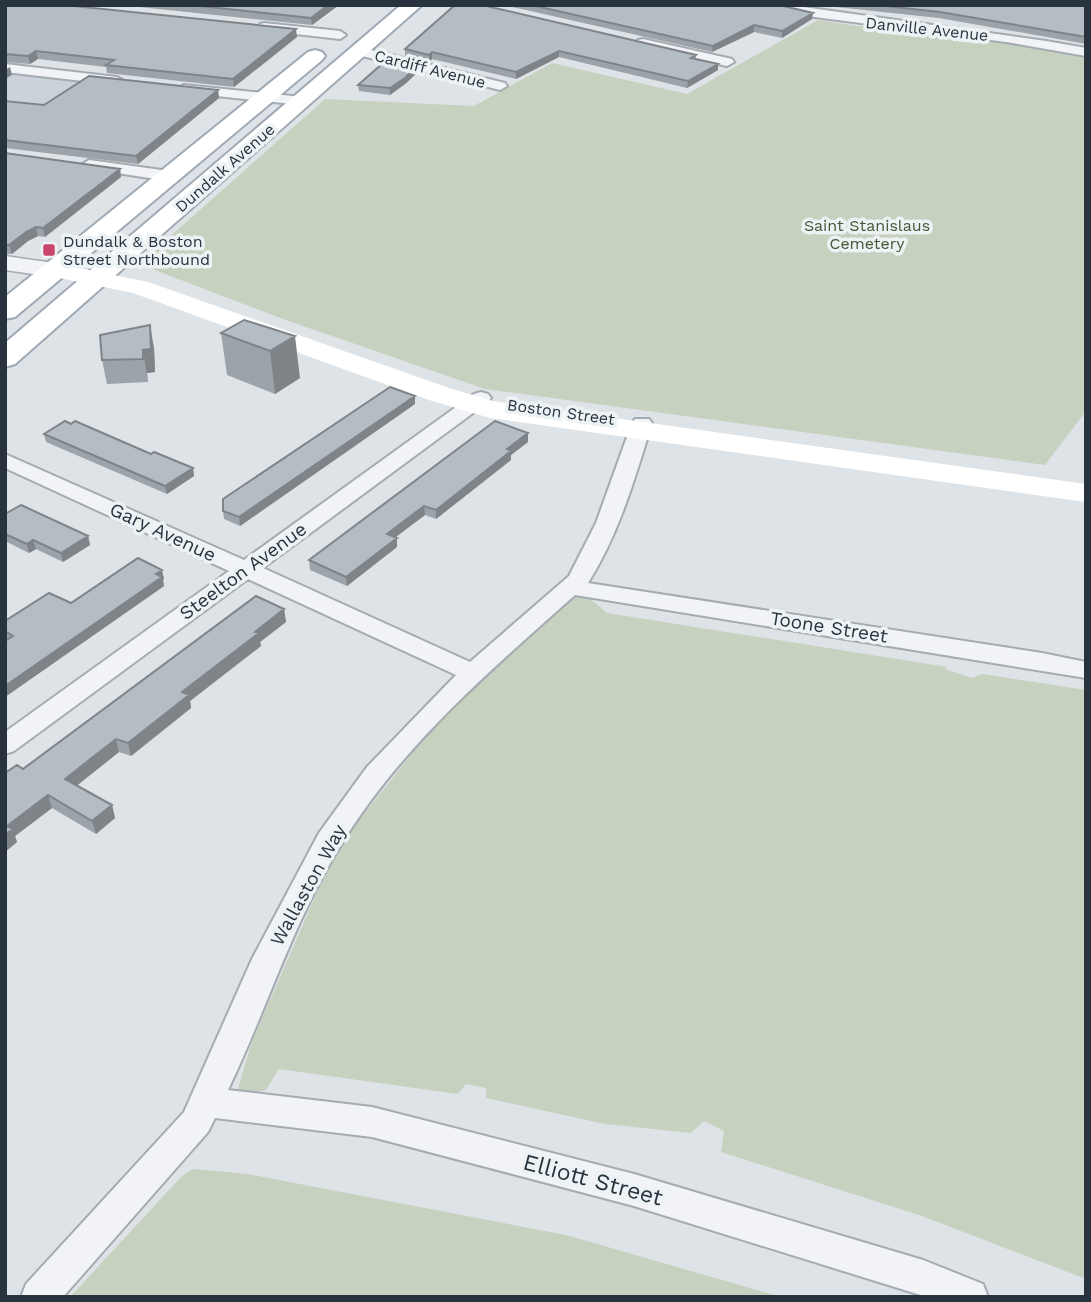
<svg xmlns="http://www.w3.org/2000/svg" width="1091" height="1302" viewBox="0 0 1091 1302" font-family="'Work Sans',sans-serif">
  <rect width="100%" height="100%" fill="#dee3e7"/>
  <path fill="#ccd2d9" d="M5 71 87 81 39 113 5 108Z"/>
  <path fill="#c6d1bf" d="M818 20 857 26 974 36 1086 58V411L1045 465 485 389 283 319 139 264 325 99 474 106 552 63 687 94Z
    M581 594 586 595 607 613 947 667 945 669 972 678 982 674 1086 690V1279L922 1216 721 1152 724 1131 704 1121 691 1133 605 1124 486 1098V1088L466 1084 458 1094 279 1069 266 1090 253 1093 238 1089 252 1041 326 872 351 830 434 726 572 596Z
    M193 1169 247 1174 566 1235 781 1297H70L182 1176Z"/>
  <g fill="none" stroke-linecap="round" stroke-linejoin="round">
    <g stroke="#a4abb1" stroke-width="4">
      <path id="minor" d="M762 5H789L1046 41 1086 48V56L1006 42 807 16Z
        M264 23 340 31 346 35 340 39 260 30V24Z
        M643 39 732 59 734 62 727 66 638 46V40Z
        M359 47 505 83 507 86 500 90 354 54V48Z
        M5 64 117 77 124 81 117 85 5 72Z
        M184 85 302 97 309 101 302 105 179 92 177 89Z
        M89 160 169 171 177 176 169 181 84 168 81 165Z
        M481 392 488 394 491 398 488 402 263 568 470 662 569 576 596 523 632 423 635 419H649L652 423C635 478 619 534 588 583L1042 653 1086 662V678L575 595C491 670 400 747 341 845 293 922 267 1009 228 1090L372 1107 634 1174 923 1260 983 1284 988 1297H927L634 1206 372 1137 215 1118 208 1132 63 1297H21L26 1284 184 1112 252 959 319 833 367 767 456 675 248 579 14 751 5 754V732L229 571 5 468V454L244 560 474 394Z"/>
    </g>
    <g stroke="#a4abb1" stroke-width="3">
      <path id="tertiary" d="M5 256 54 263 62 265 65 270 62 275 54 277 5 270Z"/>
    </g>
    <g stroke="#9ea9b3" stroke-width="4">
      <path id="primary" d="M401 5H422L15 364 5 367V343Z
        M315 50 322 52 325 56 322 60 15 317 5 319V297L308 52Z"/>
    </g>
    <use href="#minor" fill="#f1f3f6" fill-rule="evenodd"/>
    <use href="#tertiary" fill="#f1f3f6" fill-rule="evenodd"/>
    <path fill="#fff" fill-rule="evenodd" d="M54 263 148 282 449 388 493 401 1086 484V502L490 418 429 400 133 293 45 275 42 270 45 265Z"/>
    <use href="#primary" fill="#fff" fill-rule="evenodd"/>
  </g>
  <path fill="#9ca3a9" d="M5 5 297 37 234 87 107 73 106 67 38 59 30 64 5 62Z
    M120 5H339L312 25Z
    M455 5 696 55V59L718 70 687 88 559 57 516 79 432 59 429 62 405 56V49Z
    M503 5H779L812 19 782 38 754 32 712 52Z
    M817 5H1086V44L939 18Z
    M417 66 418 72 405 84 390 95 359 91 358 85Z
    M218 90 219 98 138 164 5 148V101L44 105Z
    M5 153 120 169 121 177 45 237 38 236 28 241 12 254H5Z
    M244 320 300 378 275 394 227 375 221 333Z
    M154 348 155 372 147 373 148 382 107 384 102 360Z
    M415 404 240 526 224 519 223 511Z
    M44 434 151 454 193 468 194 476 167 494 46 442Z
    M528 442 511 455V460L436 519 425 515 395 537 397 538V547L347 586 310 570 309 560Z
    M5 514 88 536 90 545 63 562 36 549 29 553 5 541Z
    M164 579 163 580 164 586 5 697V641L7 640 5 639V621Z
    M284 609 286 622 260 642 261 646 190 701 191 708 131 756 119 752 77 785 112 805 115 818 96 834 52 808 15 836 17 842 5 852V773L23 769Z"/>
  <path fill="#7f8489" d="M328 5H339L312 25 311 18Z
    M813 13 812 19 782 38V31Z
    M754 25V32L712 52 713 46Z
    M296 29 297 37 234 87 233 79Z
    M36 51 38 59 30 64 28 56Z
    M559 51V57L516 79V72Z
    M432 52V59L429 62V55Z
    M718 64V70L687 88 688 81Z
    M417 66 418 72 405 84 390 95V88Z
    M10 67 12 75 5 79V70Z
    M218 90 219 98 138 164 136 156Z
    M120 169 121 177 45 237 43 228Z
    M36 227 38 236 28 241 12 254 9 245 26 232Z
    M150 325 154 348 155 372 147 373 148 382 143 350Z
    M295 336 300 378 275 394 270 351Z
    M415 396V404L240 526 239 517Z
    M528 433V442L511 455V460L436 519V510L507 449Z
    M193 468 194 476 167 494 165 486Z
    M424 506 425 515 388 543 387 534Z
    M88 536 90 545 63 562 61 553Z
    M397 538V547L347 586 346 577Z
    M33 540 36 549 29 553 27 544Z
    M162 570 164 579 163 580 164 586 5 697V686Z
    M284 609 286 622 260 642 261 646 190 701 191 708 131 756 128 743 182 692 255 632Z
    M116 739 119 752 69 792 65 779Z
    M48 795 52 808 15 836 17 842 5 852V835L7 826Z
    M112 805 115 818 96 834 92 821Z"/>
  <path fill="#b5bdc4" stroke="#7f8489" stroke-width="2" d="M5 5H64L296 29 233 79 106 65 114 60 36 51 28 56 5 54Z
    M190 5H328L311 18Z
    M455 5H482L696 55 691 58 718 64 688 81 559 51 516 72 432 52 429 55 405 49Z
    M531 5H779L813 13 782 31 754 25 713 46Z
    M876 5H1086V37L940 12Z
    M393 60 417 66 405 78 390 88 358 85 382 64H389Z
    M89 76 218 90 136 156 5 140V101L44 105Z
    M5 153 120 169 43 228 36 227 26 232 9 245H5Z
    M244 320 295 336 270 351 221 333Z
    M150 325 151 349 143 350V359L102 360 100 335Z
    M390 387 415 396 239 517 223 511V499Z
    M65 421 71 424 75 421 151 454 154 452 193 468 165 486 44 434Z
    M495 421 528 433 507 449 511 451 436 510 424 506 387 534 397 538 346 577 309 560Z
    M21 505 88 536 61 553 33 540 27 544 5 534V514Z
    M138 558 162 570 156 574 162 577 5 686V641L13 636 5 631V621L49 593 71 603Z
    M256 596 284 609 255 632 259 633 182 692 189 695 128 743 116 739 65 779 112 805 92 821 48 795 7 826 13 829 5 835V773L17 765 23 769Z"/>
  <rect fill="#ca456c" stroke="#edf2f5" stroke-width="2.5" x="42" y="243" width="14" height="14" rx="3.5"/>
  <g text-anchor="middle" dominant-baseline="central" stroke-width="7" stroke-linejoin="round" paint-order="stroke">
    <g font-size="16" fill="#28333e" stroke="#edf2f5">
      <text transform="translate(927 29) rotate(6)">Danville Avenue</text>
      <text transform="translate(430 69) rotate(14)">Cardiff Avenue</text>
      <text transform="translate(225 168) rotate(-41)">Dundalk Avenue</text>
      <text transform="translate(561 412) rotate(8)">Boston Street</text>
    </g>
    <g font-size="16" fill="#415935" stroke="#edf2f5">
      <text x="867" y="225">Saint Stanislaus<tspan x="867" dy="18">Cemetery</tspan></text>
    </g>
    <g font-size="16" fill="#28333e" stroke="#edf2f5" text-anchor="start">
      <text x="63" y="241">Dundalk &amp; Boston<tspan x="63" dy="18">Street Northbound</tspan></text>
    </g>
    <g font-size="19" fill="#28333e" stroke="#edf2f5">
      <text transform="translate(163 532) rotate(25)">Gary Avenue</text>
      <text transform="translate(243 571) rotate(-36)">Steelton Avenue</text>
      <text transform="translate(829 627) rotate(9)">Toone Street</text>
      <text transform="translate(308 885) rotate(-61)">Wallaston Way</text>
    </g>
    <g font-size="23" fill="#28333e" stroke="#edf2f5">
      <text transform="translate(593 1180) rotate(15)">Elliott Street</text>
    </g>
  </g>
  <rect width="1091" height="1302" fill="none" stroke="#28333e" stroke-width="14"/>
</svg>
